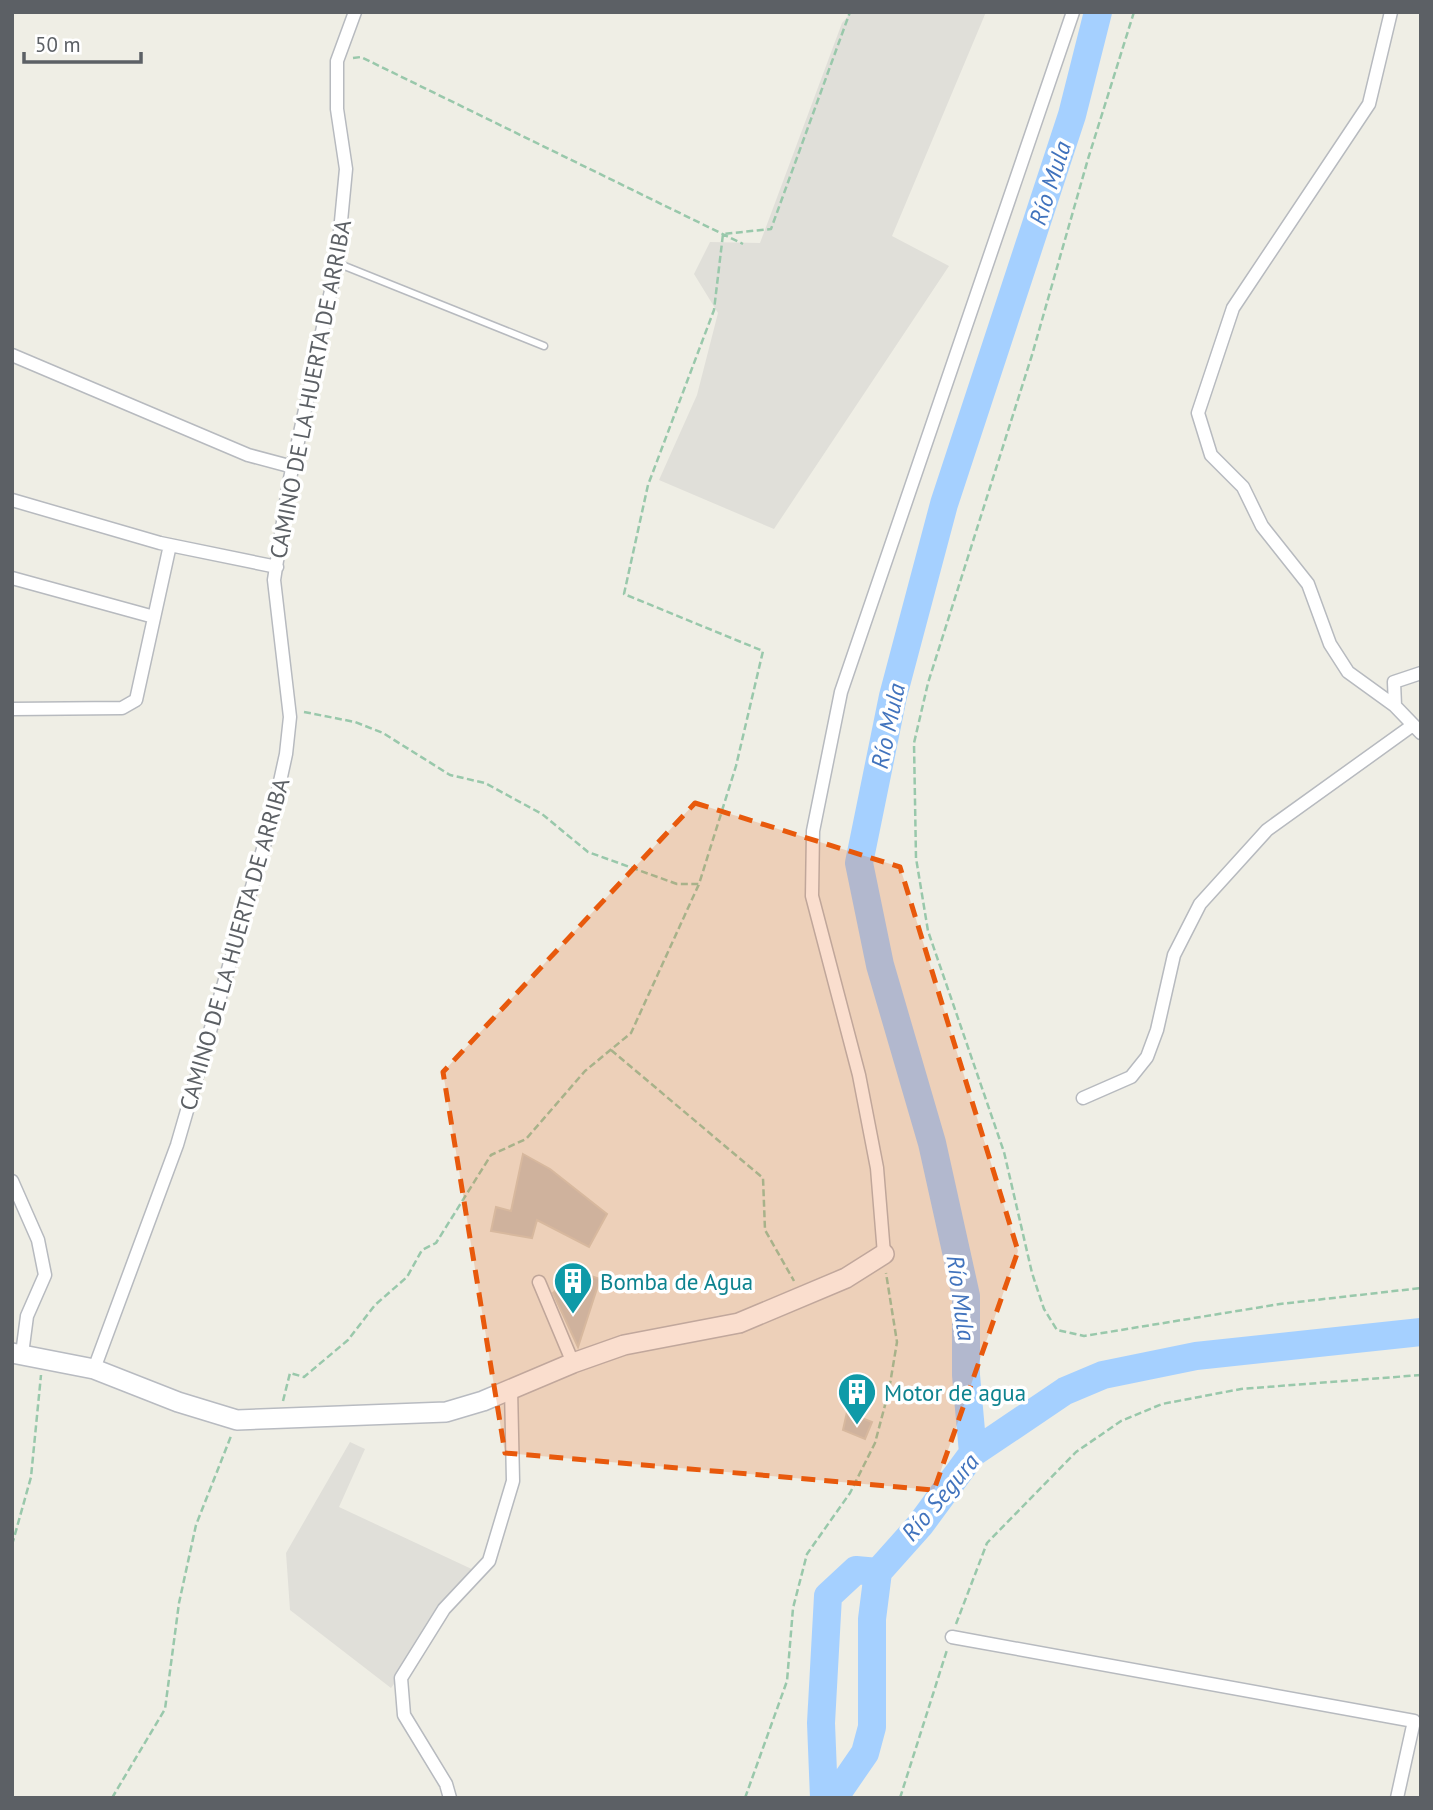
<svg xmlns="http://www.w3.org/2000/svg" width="1433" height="1810" viewBox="0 0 1433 1810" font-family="'PT Sans',sans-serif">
  <rect width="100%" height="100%" fill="#efeee5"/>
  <path fill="#e0dfd9" d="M852 12H986L892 236 949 266 774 529 659 480 697 395 718 313 694 274 710 242 760 243 842 23Z
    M350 1442 365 1449 339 1507 478 1572 391 1688 290 1610 286 1553Z"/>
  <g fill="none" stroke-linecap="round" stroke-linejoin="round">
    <path stroke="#a5d0ff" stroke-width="28" d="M973 1453 966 1375V1296L932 1143 880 965 859 863 893 696 944 504 1072 115 1098 12
      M824 1798 821 1723 828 1596 856 1570 878 1572 920 1525 973 1453 1065 1391 1103 1375 1196 1356 1421 1332
      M834 1798 865 1753 872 1727V1619L878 1572"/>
  </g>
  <path fill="#cac8c2" stroke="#d4d0c3" stroke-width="2" d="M523 1154 550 1169 607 1214 589 1247 537 1220 532 1238 491 1231 496 1207 511 1211Z
    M577 1271 600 1279 578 1347 553 1293Z
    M847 1412 872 1422 865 1439 843 1430Z"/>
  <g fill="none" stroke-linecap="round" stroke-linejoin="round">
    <g stroke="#b7babf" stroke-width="9">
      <path id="lane" d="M337 263 544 346"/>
    </g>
    <g stroke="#b7babf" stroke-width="15">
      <path id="street" d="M1391 12 1369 104 1233 308 1198 413 1211 455 1243 487 1262 526 1308 584 1330 644 1348 672 1395 706 1421 733
        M12 355 248 455 293 467
        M12 500 160 543 277 567
        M12 578 154 617
        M1395 706 1394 682 1421 673
        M12 709 122 708 136 700 170 545
        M1083 1098 1131 1077 1147 1057 1157 1030 1174 955 1200 904 1267 830 1413 725
        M12 1181 38 1240 45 1275 27 1316 22 1354
        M884 1254 877 1168 859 1075 812 896 813 831 841 692 1073 12
        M539 1282 573 1363
        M94 1369 177 1145 272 818 286 754 290 717 274 580 289 483 337 263 346 169 337 109V61L355 12
        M952 1637 1414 1721 1397 1798
        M450 1798 446 1784 404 1715 401 1678 444 1609 489 1561 513 1481 511 1388"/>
    </g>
    <g stroke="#b8bbc1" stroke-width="22">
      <path id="secondary" d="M12 1353 94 1369 178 1402 237 1420 446 1412 483 1401 573 1363 624 1345 739 1323 846 1278 884 1254"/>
    </g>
    <path stroke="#99c8ab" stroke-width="2.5" stroke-dasharray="7 3.5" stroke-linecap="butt" d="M1134 12 1088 159 1032 355 928 683 914 743 916 858 928 931 1004 1152 1032 1273 1044 1309 1057 1330 1084 1336 1280 1304 1421 1288
      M353 58 361 57 743 244
      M304 712 355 722 383 733 450 775 485 783 542 814 588 852 677 884H699
      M611 1050 763 1178 765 1230 794 1281
      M283 1401 290 1373 304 1377 348 1340 375 1305 407 1277 422 1250 436 1243 491 1155 526 1139 585 1071 631 1033 699 884 736 766 763 651 624 594 648 485 714 310 723 234 771 229 850 12
      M12 1545 31 1477 41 1375
      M956 1624 987 1543 1076 1452 1121 1421 1162 1404 1241 1389 1421 1375
      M112 1798 165 1709 179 1603 196 1525 231 1436
      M745 1798 787 1681 793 1608 807 1554 850 1493 875 1443 889 1390 897 1342 886 1273
      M900 1798 947 1650"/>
    <use href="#lane" stroke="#fff" stroke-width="6"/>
    <use href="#street" stroke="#fff" stroke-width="12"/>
    <use href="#secondary" stroke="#fff" stroke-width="19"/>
  </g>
  <path fill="#e8590c" fill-opacity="0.2" stroke="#e8590c" stroke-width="5" stroke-dasharray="14 9" stroke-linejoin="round" d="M695 803 900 867 1018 1251 934 1490 505 1453 443 1072Z"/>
  <defs>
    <g id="building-pin" transform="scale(2.0125)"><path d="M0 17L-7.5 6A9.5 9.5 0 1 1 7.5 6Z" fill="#0f9aa8" stroke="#fff"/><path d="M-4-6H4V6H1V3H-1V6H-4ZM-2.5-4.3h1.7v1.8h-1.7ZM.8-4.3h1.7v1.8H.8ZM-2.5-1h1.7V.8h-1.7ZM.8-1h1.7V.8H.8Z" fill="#fff"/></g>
  </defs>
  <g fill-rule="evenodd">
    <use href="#building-pin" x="573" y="1281"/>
    <use href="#building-pin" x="857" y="1392"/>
  </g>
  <g text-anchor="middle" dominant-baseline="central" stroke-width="7" stroke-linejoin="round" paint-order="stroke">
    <g font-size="23" fill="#5c6065" stroke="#fff">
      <text transform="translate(310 389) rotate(-79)">CAMINO DE LA HUERTA DE ARRIBA</text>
      <text transform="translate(234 944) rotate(-74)">CAMINO DE LA HUERTA DE ARRIBA</text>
    </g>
    <g font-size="23" fill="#0d838f" stroke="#fff" text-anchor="start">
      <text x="600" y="1281">Bomba de Agua</text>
      <text x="884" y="1392">Motor de agua</text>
    </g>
    <g font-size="24" font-style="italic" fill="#4173bd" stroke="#fff">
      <text transform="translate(1050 183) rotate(-72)">Río Mula</text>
      <text transform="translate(888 726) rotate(-78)">Río Mula</text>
      <text transform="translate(961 1298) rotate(82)">Río Mula</text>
      <text transform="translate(940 1497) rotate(-50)">Río Segura</text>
    </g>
  </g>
  <rect width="1433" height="1810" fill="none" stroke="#5c6065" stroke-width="28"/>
  <path d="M24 52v10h117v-10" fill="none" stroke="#5c6065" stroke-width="3.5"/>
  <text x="35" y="52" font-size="21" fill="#5c6065" stroke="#ffffff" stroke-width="5" paint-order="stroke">50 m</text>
</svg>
